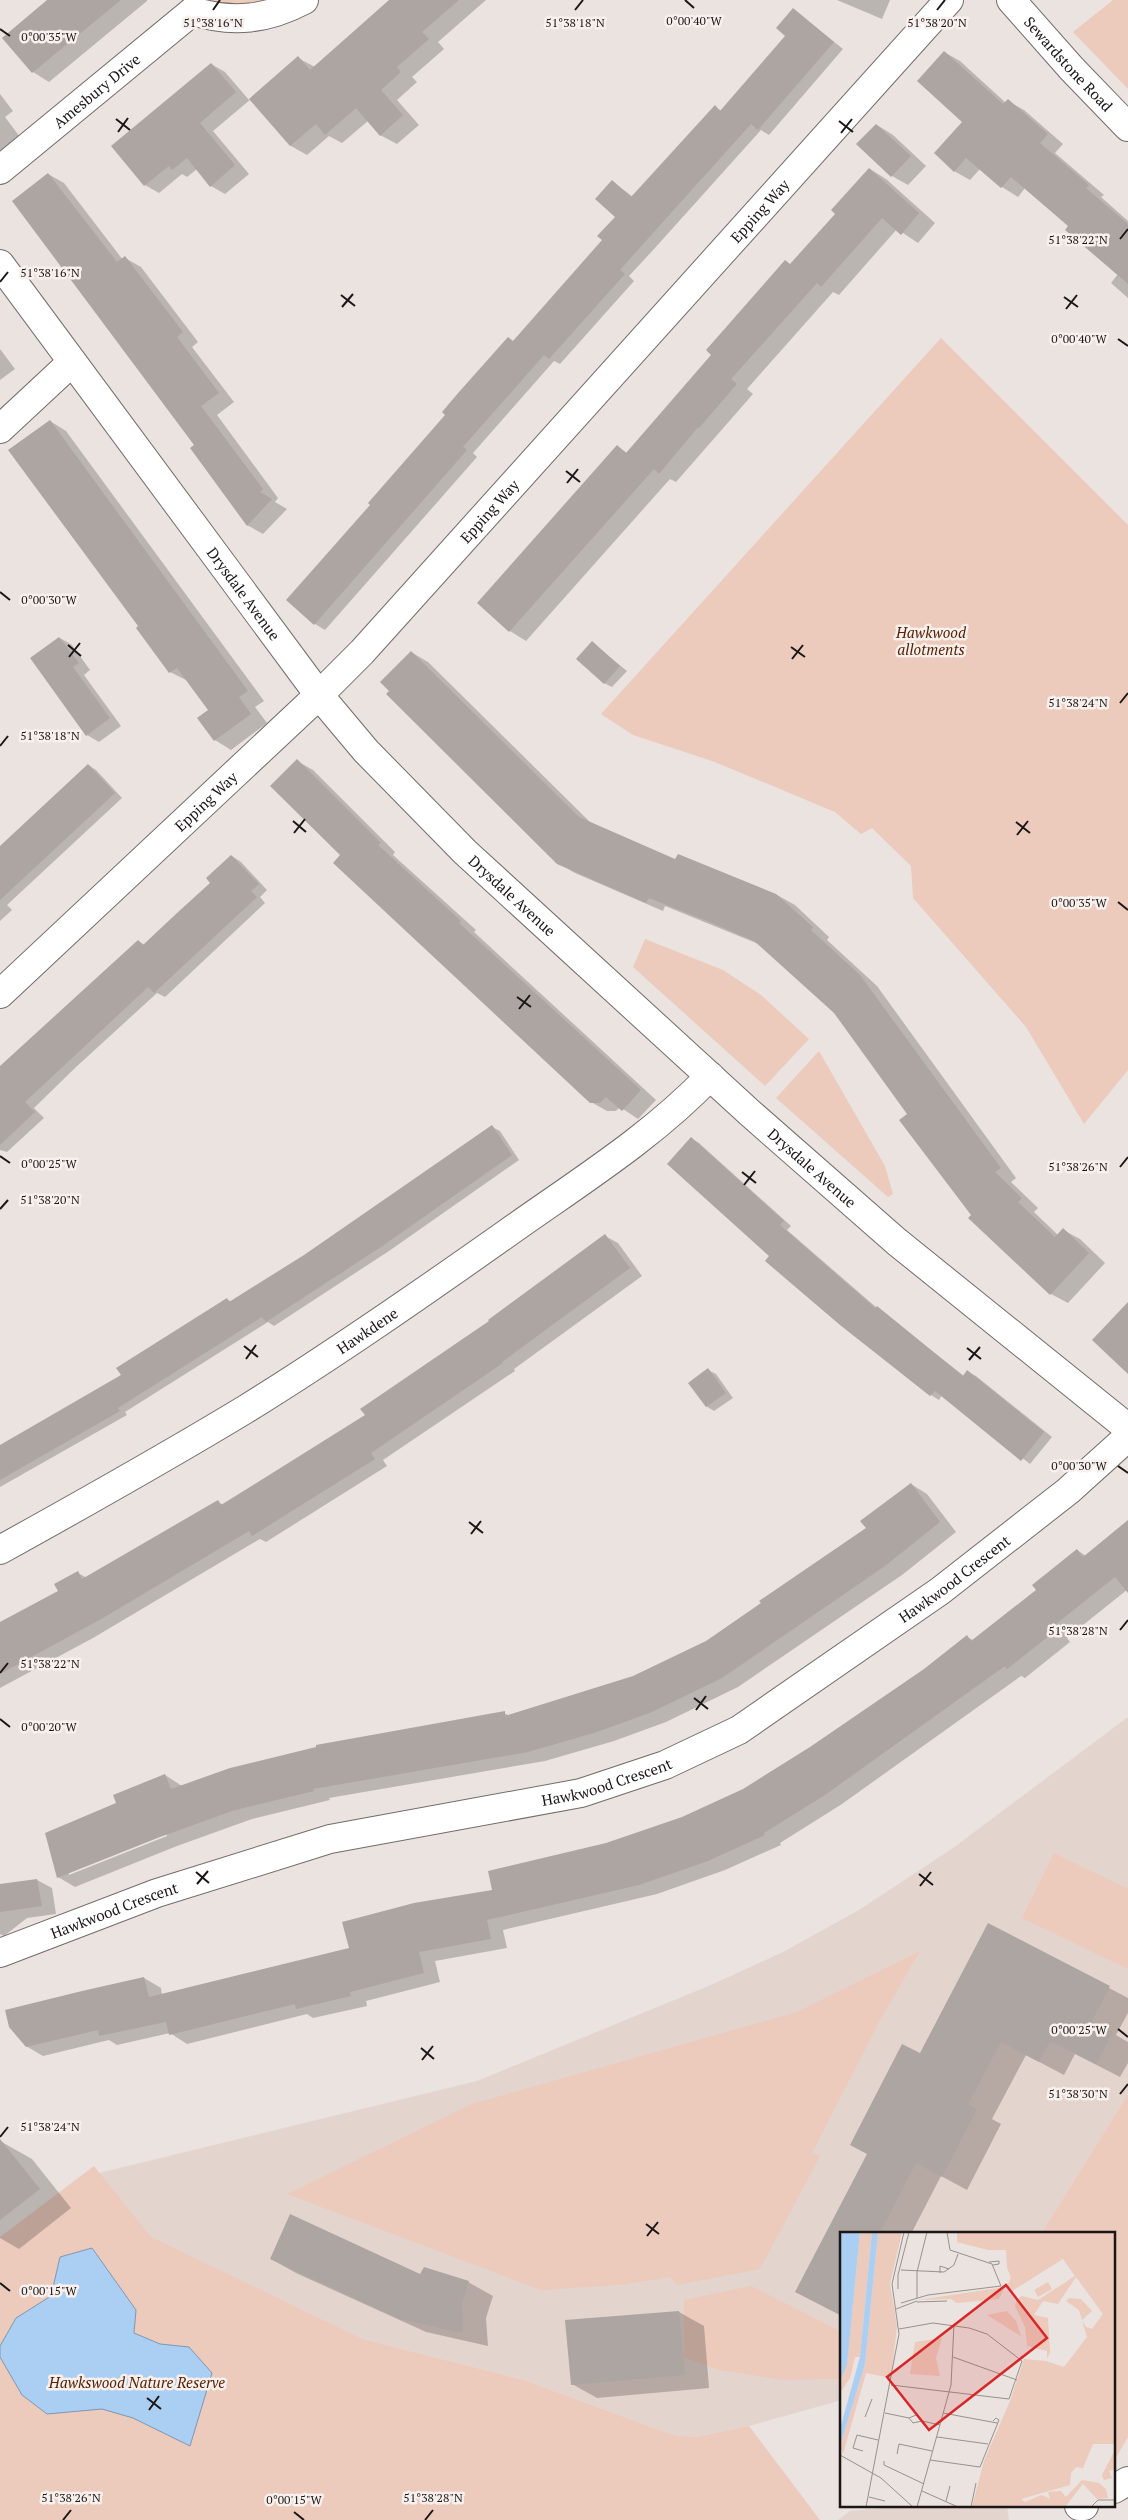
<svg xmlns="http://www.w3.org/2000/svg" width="1128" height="2520" viewBox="0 0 1128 2520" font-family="'PT Serif',serif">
  <rect width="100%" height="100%" fill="#eae3df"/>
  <path fill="#e4d4ce" d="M1128 1717V2094L1041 2234H842V2400L749 2426 696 2437 673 2435 524 2380 363 2339 150 2237 99 2173 477 2081 711 1985 783 1952 859 1910 953 1848Z
    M903 2506H1007L1009 2520H838L850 2511Z"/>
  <path fill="#eccabc" d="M208 0H268C253 5 220 14 208 0Z
    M1113 0H1128V89L1073 32Z
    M941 338 1128 525V1070L1084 1124 1026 1027 913 898 911 866 872 828 861 834 835 812 715 762 633 735 601 714Z
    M645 939 723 970 761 995 809 1039 765 1086 633 967Z
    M819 1051 885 1166 893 1194 888 1197 776 1098Z
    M1054 1853 1128 1889V1969L1022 1918Z
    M920 1951 879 2022 812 2153 820 2156 760 2269 677 2285 670 2277 620 2285 541 2290 287 2194 472 2104 797 2012Z
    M1128 2094V2437L1114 2461V2234H1041Z
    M94 2166 151 2237 363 2339 524 2380 673 2435 696 2437 749 2426 820 2520H0V2237Z
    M751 2286 842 2332V2379L783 2380 720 2370 684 2358V2300Z"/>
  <path fill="#abcef3" stroke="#8097b1" d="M92 2248 136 2310 134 2333 160 2344 189 2347 212 2373 190 2446 133 2418 102 2409 47 2414 22 2395 0 2357V2346L16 2318 51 2296 60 2257Z"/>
  <path fill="#0003" fill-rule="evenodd" d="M51 0H147V1L49 82 33 72Z
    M392 0H486L438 42 444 49 412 77 417 82 397 100 419 125 397 144 380 135 368 121 342 143 329 136 307 155 291 146 251 99 213 131 249 174 225 194 211 186 197 169 187 177 182 174 159 193 145 185 211 64 225 72 249 100 298 58 315 67Z
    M837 0H890L882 19Z
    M794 10 843 49 769 135 761 130 654 249 629 276 634 281 560 364 554 361 473 453 477 457 325 630 315 624 288 600 604 240 616 217 612 181 633 197 715 107 722 111 787 36Z
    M944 52 960 61 1006 103 1008 101 1024 110 1063 144 1055 153 1104 195 1101 197 1128 221V298L1111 283 1118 274 1069 226 1025 188 1018 197 1002 187 980 169 970 180 954 171 964 122Z
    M0 94 13 111 5 117 20 137 0 151Z
    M877 125 893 135 926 166 908 185 892 176Z
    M870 169 886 179 935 223 918 243 897 229 839 295 833 292 770 363 747 389 753 394 676 482 670 479 526 641 510 631 479 603 618 447 627 453 837 214Z
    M48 174 64 183 123 260 125 258 141 267 198 342 192 347 234 402 217 415 278 498 275 502 287 509 263 534 247 525 196 445Z
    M0 349 15 369 0 380Z
    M50 421 66 431 264 701 255 707 267 723 231 750 215 740 210 710 188 681 170 672 137 628 140 626Z
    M60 638 72 645 90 670 84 675 121 726 99 742 87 735Z
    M592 643 627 671 612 687 604 683Z
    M411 652 428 662 592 824 676 861 777 895 795 905 829 937 827 940 877 986 1016 1178 1011 1182 1038 1208 1034 1212 1058 1235 1063 1230 1080 1239 1105 1263 1068 1303 1051 1294 970 1218 973 1215 909 1114 834 1012 761 945 665 906 663 911 575 873 558 863Z
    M297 761 313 770 395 852 393 855 476 930 474 932 656 1100 638 1119 620 1107 616 1111H607L591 1102 342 855Z
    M88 765 96 770 122 798 7 905 12 910 0 921V847Z
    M232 856 241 862 267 890 260 897 265 903 165 997 157 993 75 1068 34 1108 44 1118 7 1152 0 1150V1079L138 941 145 945 211 883Z
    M492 1127 500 1131 519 1160 389 1251 274 1326 268 1322 125 1412 127 1415 0 1487V1447L122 1375 227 1299 232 1302 305 1256Z
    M691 1138 699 1143 791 1226 787 1230 877 1308 964 1376 968 1372 976 1376 1052 1437 1030 1464 942 1395 939 1400 931 1395 771 1256Z
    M605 1236 618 1243 642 1276 514 1369 515 1371 383 1460 387 1466 266 1542 260 1539 93 1638 0 1688V1623L59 1591 78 1573 87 1578 218 1502 224 1505 366 1415Z
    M708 1370 716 1374 733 1398 714 1411 706 1406Z
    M911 1484 927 1494 956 1532 902 1575 738 1687 666 1722 614 1741 545 1761 329 1798 330 1800 252 1819 177 1846 75 1887 58 1877 118 1804 165 1775 182 1786 504 1713 510 1716 634 1678 707 1642 868 1529ZM166 1833 167 1836 69 1875V1872Z
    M1128 1522V1589L1067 1638 1070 1642 1025 1678 1021 1676 842 1804 780 1843 781 1845 725 1870 657 1894 503 1930 507 1948 435 1961 440 1982 366 2001 367 2006 313 2018 307 2014 187 2044 170 2033 117 2045 109 2040 43 2056 26 2046 144 1978 161 1988 162 1995 350 1949 606 1844 682 1818 744 1790 810 1748 925 1670 967 1637 973 1640 1038 1590 1077 1550 1086 1556Z
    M37 1880 52 1888 56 1914 27 1918 4 1936 0 1934V1888Z
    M988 1924 1128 1998V2013L1116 2035 1128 2042V2063L1120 2077 1075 2054 1064 2075 1026 2055 992 2119 1001 2124 967 2190 941 2176 911 2234H842V2316L797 2292Z
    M0 2141 32 2159 71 2208 19 2249 0 2238Z
    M271 2259 468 2282 493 2296 486 2318 488 2346 426 2332 296 2273Z
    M679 2312 704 2326 709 2388 597 2398 572 2384Z"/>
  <path fill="#aca5a1" d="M47 0H121L32 73 2 38Z
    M389 0H459L422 32 429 39 397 67 401 72 381 90 403 115 380 136 356 108 325 135 316 124 290 146 249 99 298 56 310 70Z
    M793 8 834 42 758 130 751 124 644 243 620 270 625 274 549 359 544 355 463 447 467 450 314 625 286 600 370 505 368 503 445 415 442 412 459 392 508 337 513 341 602 240 597 236 615 217 595 199 612 180 631 197 715 105 720 111 785 36 776 28Z
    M944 51 1003 104 1008 99 1048 134 1040 143 1089 185 1086 188 1128 224V284L1065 230 1068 226 1011 177 1001 188 966 158 954 172 934 153 962 122 917 81Z
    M211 63 236 92 200 123 235 165 210 187 187 158 172 170 169 166 144 186 111 146Z
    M876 124 911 156 891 177 856 144Z
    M869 168 919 213 901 235 882 218 821 287 817 283 731 379 737 384 699 428 698 427 659 474 654 469 509 632 477 603 617 445 626 453 711 355 706 350 785 260 790 264 835 214 831 210Z
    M48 173 117 262 125 256 183 332 177 337 219 393 201 406 263 489 260 492 272 499 247 526 190 448 194 445 12 201Z
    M50 420 248 691 239 697 251 714 214 741 197 718 208 710 177 668 169 673 136 628 138 626 8 450Z
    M59 637 79 663 73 667 110 718 86 736 30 658Z
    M592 641 620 666 604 684 576 659Z
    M411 651 579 817 675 859 678 854 776 894 813 927 811 930 860 975 1001 1168 995 1172 1022 1198 1018 1202 1055 1237 1063 1228 1089 1253 1050 1295 968 1218 971 1215 899 1120 907 1114 834 1013 761 947 754 941 707 921 649 898 646 903 557 864 386 694 389 691 380 682Z
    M297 759 381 843 378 845 461 921 459 923 641 1090 622 1111 606 1097 600 1103H590L333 863 340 855 270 786Z
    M88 764 115 793 0 900V846Z
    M231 855 259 884 251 891 257 897 154 993 148 987 25 1102 35 1112 0 1145V1066L138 940 143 945 177 913 210 883 206 878Z
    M492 1125 512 1155 381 1247 266 1322 262 1317 118 1408 120 1411 0 1480V1445L121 1375 116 1368 227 1298 229 1302 304 1255Z
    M691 1137 784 1221 780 1225 875 1308 877 1306 963 1376 967 1370 1044 1432 1021 1461 935 1391 930 1396 840 1325 765 1261 769 1256 667 1164Z
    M605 1234 630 1268 502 1362 503 1363 371 1453 375 1459 252 1536 249 1531 103 1618 0 1674V1622L58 1591 54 1584 78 1571 82 1579 218 1500 221 1505 365 1415 360 1409 489 1321 488 1320Z
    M1128 1302V1374L1092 1340Z
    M708 1368 726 1393 706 1407 688 1383Z
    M911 1483 940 1522 885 1566 722 1678 652 1712 597 1732 528 1752 313 1789 314 1791 235 1810 160 1837 57 1878 45 1833 116 1803 113 1795 165 1774 171 1789 230 1768 316 1747V1745L505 1711V1716L633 1676 706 1641 761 1603 759 1601 866 1528 860 1521Z
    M1128 1520V1593L1115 1577 1051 1628 1054 1632 1007 1669 1005 1666 825 1795 764 1833 765 1835 708 1861 639 1885 487 1920 491 1939 419 1952 424 1973 350 1992 351 1996 296 2009 295 2004 169 2035 166 2022 99 2036 98 2030 26 2047 9 2027 5 2010 82 1991 144 1977 149 1997 349 1948 342 1922 414 1903 492 1890 488 1871 606 1843 682 1817 743 1789 810 1747 924 1669 967 1635 971 1641 1036 1590 1032 1585 1077 1549 1083 1557Z
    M37 1879 42 1906 0 1912V1884Z
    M988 1923 1110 1986 1092 2021 1113 2032 1096 2064 1050 2041 1039 2062 1001 2042 968 2104 977 2109 942 2177 916 2163 879 2234H842V2316L795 2292 867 2154 850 2145 902 2044 920 2053Z
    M0 2139 40 2189 0 2220Z
    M290 2214 420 2274 424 2267 469 2281 462 2303 463 2333 400 2319 270 2259Z
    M679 2311 685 2375 571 2385 565 2320Z"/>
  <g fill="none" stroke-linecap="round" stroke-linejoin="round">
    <g stroke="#736c69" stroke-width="30">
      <g id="minor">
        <path d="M193 11C233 24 268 19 304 0"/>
        <path id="s1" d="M0 170 193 11"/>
        <path id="s2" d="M0 264 319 695 366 751 465 852 750 1113 897 1242 1128 1428"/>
        <path d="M0 429 72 362"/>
        <path id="s3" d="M0 994 319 695 362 652 949 0"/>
        <path id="s4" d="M0 1550C83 1504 165 1458 246 1409 335 1354 421 1294 506 1234 576 1184 651 1138 710 1076"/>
        <path id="s5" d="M0 1953 157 1893 330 1839 581 1793 665 1765 739 1730 940 1591 1068 1491 1128 1437"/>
        <path d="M1114 2489 1128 2481"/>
        <path d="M1079 2506H1084"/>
      </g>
    </g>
    <g stroke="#736c69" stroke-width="30">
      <g id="major">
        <path id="s6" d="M1011 0 1072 69 1128 127"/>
      </g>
    </g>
    <use href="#minor" stroke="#fff" stroke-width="28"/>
    <use href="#major" stroke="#fff" stroke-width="28"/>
  </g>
  <path fill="none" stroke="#1a1716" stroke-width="2" d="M685 0 694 8M213 10 220 0M575 10 583 0M937 10 945 0M0 29 10 36M116 119 130 130M839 121 853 132M118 132 128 118M841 133 852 119M1120 239 1128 229M0 282 8 272M341 295 355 306M1064 297 1078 307M342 307 353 294M1066 309 1077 295M1118 339 1128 346M566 471 580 482M567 483 578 469M0 592 10 600M68 645 81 656M791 647 805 657M69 657 80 643M792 659 803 645M1120 703 1128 693M0 746 8 736M293 821 306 832M1016 822 1030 833M294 833 305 819M1017 835 1028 821M1118 902 1128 910M517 997 531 1007M519 1009 530 995M0 1156 10 1163M1120 1167 1128 1157M742 1172 756 1183M744 1185 755 1171M0 1209 8 1200M244 1346 258 1357M967 1348 981 1359M246 1359 256 1345M969 1360 980 1347M1118 1466 1128 1473M469 1522 483 1533M471 1534 481 1521M1120 1630 1128 1620M0 1673 8 1663M694 1698 708 1709M696 1710 706 1696M0 1719 10 1727M196 1872 209 1883M919 1874 933 1885M197 1884 208 1871M920 1886 931 1872M1118 2029 1128 2037M421 2048 434 2059M422 2060 433 2046M1120 2094 1128 2084M0 2137 8 2127M646 2224 659 2234M647 2236 658 2222M0 2283 10 2291M147 2398 161 2409M149 2410 159 2396M294 2512 304 2520M63 2520 71 2510M425 2520 433 2510"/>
  <g text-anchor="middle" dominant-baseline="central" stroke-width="5" stroke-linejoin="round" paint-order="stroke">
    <g font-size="15" fill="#1a1716" stroke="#f8f0ed">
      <text stroke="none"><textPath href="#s6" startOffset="86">Sewardstone Road</textPath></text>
      <text stroke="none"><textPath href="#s1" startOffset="125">Amesbury Drive</textPath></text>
      <text stroke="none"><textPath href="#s3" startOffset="1092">Epping Way</textPath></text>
      <text stroke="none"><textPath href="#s3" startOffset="688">Epping Way</textPath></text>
      <text stroke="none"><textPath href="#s2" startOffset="410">Drysdale Avenue</textPath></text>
      <text stroke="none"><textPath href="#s3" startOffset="282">Epping Way</textPath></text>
      <text stroke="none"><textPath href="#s2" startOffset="815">Drysdale Avenue</textPath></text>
      <text stroke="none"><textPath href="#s2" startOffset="1220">Drysdale Avenue</textPath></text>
      <text stroke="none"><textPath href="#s4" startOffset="428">Hawkdene</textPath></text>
      <text stroke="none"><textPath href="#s5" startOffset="1038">Hawkwood Crescent</textPath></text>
      <text stroke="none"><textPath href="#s5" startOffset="632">Hawkwood Crescent</textPath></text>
      <text stroke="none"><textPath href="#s5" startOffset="122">Hawkwood Crescent</textPath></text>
    </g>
    <g font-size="15" font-style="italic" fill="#5a2002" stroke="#f8f0ed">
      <text x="931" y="632">Hawkwood<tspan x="931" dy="17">allotments</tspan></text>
      <text x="137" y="2382">Hawkswood Nature Reserve</text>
    </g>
  </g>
  <g transform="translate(840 2232)">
    <rect width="275" height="275" fill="#eae3df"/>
    <path d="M20 0H32L20 125H15L10 146 0 161V148L7 132ZM38 0H62L50 52 57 94 51 146 26 141 3 222 0 214 25 132ZM117 0H275V212H253L243 236 236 235 231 241 230 253 181 267 185 270 202 263 210 267 208 260 221 259 226 265 242 248 259 251 266 257 268 266 257 267 243 252 225 275H132L144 229 170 169 184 127 206 129 224 135 247 105 239 78 226 69 229 66 241 67 252 79 242 88 246 95 252 97 263 82 236 45 218 72 203 69 194 83 208 86 210 120 207 127V119L187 114 185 95 175 74 177 67 182 64 198 68 235 44 223 27 172 59 167 55 171 45 167 36 166 18H148L117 10ZM208 50 212 57 198 65 194 58ZM165 55 159 67 117 71 111 67 78 68ZM167 79 176 89 181 104 147 83ZM102 106 96 126 100 144 70 142 75 110ZM275 218V237L269 239 272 246 264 248 262 243Z" fill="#eccabc"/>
    <path d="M0 0H20L7 133 0 148ZM32 0H38L25 132 0 214V197L20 125Z" fill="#abcef3"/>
    <path fill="none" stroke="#97918f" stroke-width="1" d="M149 30 159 29V32L153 33M61 38 104 40 114 33 118 22M100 41V34L109 37M58 57V43L69 0M77 66V40L87 0M77 70 107 69M61 71 88 63 161 54 152 32 110 18 107 0M56 77 77 69M113 125 177 148M51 153 169 167 182 129 147 102 129 96 93 91 59 97M45 181 69 186M103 181 157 191M25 185 32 167M82 189 76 183 69 186 73 191 82 189 100 193M97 205 148 212M23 219 13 216 17 203 38 208M57 222 59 212 92 219M0 223 41 246 73 275M90 228 140 235 159 188 156 186 153 189M44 229V233L84 252M82 259 118 275M29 265 45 269M106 269 110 254M26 275 59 102 52 52 64 0M77 275 111 153 114 92M131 275 136 251M251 275 258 268H275"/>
    <path fill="#d62828" fill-opacity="0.15" stroke="#d62828" stroke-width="2.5" d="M166 53 207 106 89 198 47 145Z"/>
    <rect width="275" height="275" fill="none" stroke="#1a1716" stroke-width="2.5"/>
  </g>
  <g font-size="12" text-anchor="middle" fill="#1a1716" stroke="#f8f0ed" stroke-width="5" stroke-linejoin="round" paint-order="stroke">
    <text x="694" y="25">0°00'40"W</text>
    <text x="213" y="27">51°38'16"N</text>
    <text x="575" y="27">51°38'18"N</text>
    <text x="937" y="27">51°38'20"N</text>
    <text x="49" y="41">0°00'35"W</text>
    <text x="1078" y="244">51°38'22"N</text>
    <text x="50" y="277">51°38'16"N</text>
    <text x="1079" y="343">0°00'40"W</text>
    <text x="49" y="604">0°00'30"W</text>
    <text x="1078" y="707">51°38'24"N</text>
    <text x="50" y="740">51°38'18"N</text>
    <text x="1079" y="907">0°00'35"W</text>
    <text x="49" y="1168">0°00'25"W</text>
    <text x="1078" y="1171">51°38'26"N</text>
    <text x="50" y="1204">51°38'20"N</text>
    <text x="1079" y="1470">0°00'30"W</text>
    <text x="1078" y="1635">51°38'28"N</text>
    <text x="50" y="1668">51°38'22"N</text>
    <text x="49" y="1731">0°00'20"W</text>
    <text x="1079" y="2034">0°00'25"W</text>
    <text x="1078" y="2098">51°38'30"N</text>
    <text x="50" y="2131">51°38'24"N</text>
    <text x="49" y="2295">0°00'15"W</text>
    <text x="71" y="2502">51°38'26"N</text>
    <text x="433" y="2502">51°38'28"N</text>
    <text x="294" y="2504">0°00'15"W</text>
  </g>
</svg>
